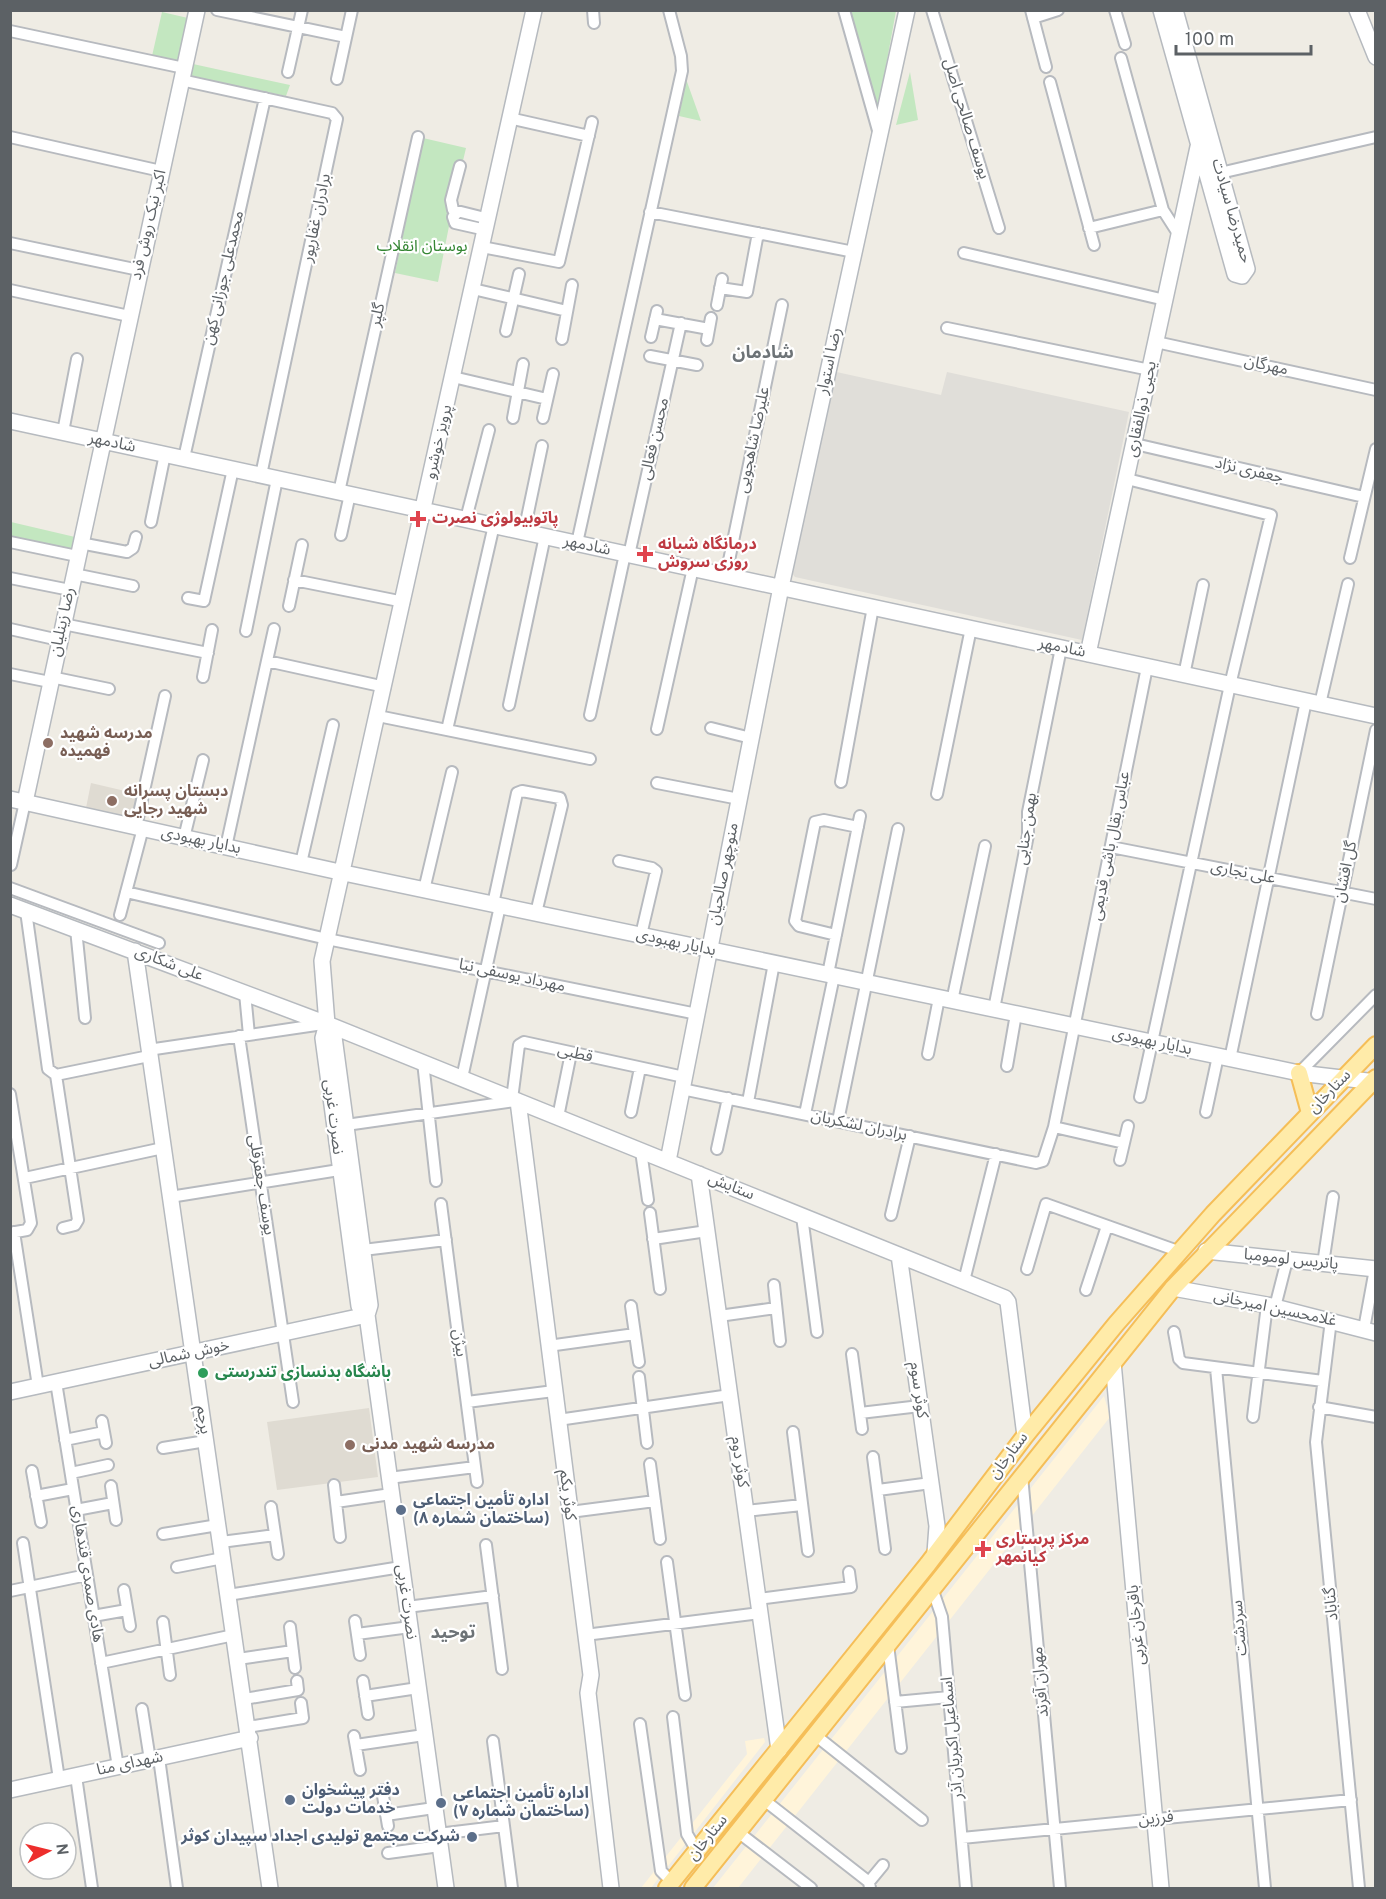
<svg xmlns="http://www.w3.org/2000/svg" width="1386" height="1899" viewBox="0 0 1386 1899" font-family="Overpass,'Noto Sans Arabic',sans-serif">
  <rect width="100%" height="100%" fill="#efece4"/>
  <path fill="#fff4da" d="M1104 1396 1110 1417 738 1888H713Z
    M764 1738 765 1742 651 1888H641L747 1754 745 1741Z"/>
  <path fill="#e0ded9" d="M832 371 941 395 947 372 1129 412 1082 640 795 577 789 570Z"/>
  <path fill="#dfdbd2" d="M91 783 138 794 133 818 86 808Z
    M369 1408 378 1477 277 1490 267 1422Z"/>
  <path fill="#c3e7c0" d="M848 11H896L878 110Z
    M162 12 188 18 178 62 152 56Z
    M193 64 290 85 286 96 190 76Z
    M910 72 918 120 896 125Z
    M686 79 701 121 679 116Z
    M423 138 466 148 462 165 458 164 447 207V213L451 216 438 282 395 273Z
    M11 522 75 537 72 549 11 536Z"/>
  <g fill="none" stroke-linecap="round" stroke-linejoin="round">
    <g stroke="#b7babf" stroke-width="14">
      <path id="street" d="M217 10 346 37
        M593 10 594 23
        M844 10 879 134
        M932 10 999 228
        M1031 10 1046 67
        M1115 10 1125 44
        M1033 18 1058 10
        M10 31 184 68
        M1121 58 1163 210 1179 235
        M288 72 302 10
        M337 79 352 10
        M181 80 332 113 337 119 261 475
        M1050 82 1094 245
        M509 118 589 136
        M10 137 161 171
        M460 166 451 200 453 210 489 219
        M1220 173 1376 137
        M458 212 453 217 455 223 486 230
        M650 212 854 252
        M1089 228 1163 210
        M10 243 139 270
        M482 247 559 262 592 122
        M964 253 1165 300
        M720 288 747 292 758 233
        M473 289 567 311
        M10 290 129 316
        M717 305 722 279
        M655 319 709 329
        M947 328 1150 370
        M506 331 519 274
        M651 337 657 311
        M562 339 572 285
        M707 340 711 318
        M1156 342 1376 390
        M650 356 697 365
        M453 377 547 399
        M513 418 523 364
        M543 418 553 374
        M63 432 77 359
        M1135 444 1364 497
        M184 458 265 98
        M1127 479 1271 515 1230 685 1140 1097
        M339 492 418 137
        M466 519 489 430
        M151 522 165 454
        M524 532 542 446
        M341 535 350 494
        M10 542 77 556
        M80 543 127 552 133 548 136 537
        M577 543 682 71 681 56 669 10
        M629 555 681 323
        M1350 558 1376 449
        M74 574 133 586
        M726 575 782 305
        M10 578 70 590
        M294 580 404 602
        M188 598 204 601 233 469
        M289 606 302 545
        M63 624 208 653
        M10 629 59 640
        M246 631 277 479
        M267 661 385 687
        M10 674 50 682
        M1184 675 1203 585
        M51 677 109 689
        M203 677 212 630
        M1320 704 1348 584
        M509 705 545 536
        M590 715 625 554
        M378 716 590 759
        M711 728 751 738
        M657 729 693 568
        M447 730 494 525
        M841 782 873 607
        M657 783 739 799
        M937 794 971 628
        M136 827 165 696
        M184 838 203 760
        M226 847 274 629
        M1111 847 1376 899
        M619 861 652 868 656 871 641 935
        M301 863 333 725
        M11 865 25 802
        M10 888 159 943
        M424 890 452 772
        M126 892 327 939 697 1014
        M493 904 517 793 522 791 560 798 562 805 536 913
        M26 911 48 1069 56 1075
        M120 915 143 828
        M76 929 85 1018
        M836 935 799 926 795 921 815 822 824 820 858 827
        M828 974 860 816
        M245 993 249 1035
        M952 1001 985 846
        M994 1009 1028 835V812L1061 648
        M1317 1014 1376 730
        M239 1036 293 1402
        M148 1050 323 1024
        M928 1054 939 998
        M1230 1059 1306 701
        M423 1062 436 1181
        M1007 1066 1016 1014
        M1299 1073 1376 995
        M56 1075 78 1220 75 1225 63 1228
        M56 1075 149 1056
        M462 1078 500 906
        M682 1089 1036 1163 1043 1161 1054 1127 1147 667
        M10 1094 31 1223 27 1230 10 1233
        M512 1099 519 1045 524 1042 684 1077
        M748 1102 774 963
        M631 1112 640 1068
        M1206 1112 1218 1056
        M805 1114 834 976
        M558 1117 571 1053
        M838 1121 898 829
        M346 1125 515 1101
        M1054 1127 1124 1143
        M717 1149 728 1098
        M641 1151 648 1200
        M1120 1160 1128 1126
        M25 1178 163 1148
        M170 1197 339 1170
        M441 1204 477 1482
        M650 1213 660 1289
        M891 1215 910 1136
        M802 1216 817 1332
        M14 1232 38 1386
        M653 1239 707 1231
        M363 1250 446 1240
        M1323 1264 1333 1197
        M1027 1269 1046 1204 1178 1251
        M964 1281 996 1154
        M774 1285 780 1341
        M1086 1290 1107 1226
        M631 1306 639 1362
        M1275 1307 1287 1260
        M719 1316 776 1308
        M1331 1320 1316 1442 1359 1888
        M1364 1329 1375 1269
        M1174 1332 1179 1359 1183 1363 1323 1381
        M548 1346 635 1334
        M852 1354 862 1429
        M1216 1368 1265 1888
        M639 1377 647 1443
        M56 1382 118 1767
        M467 1402 554 1391
        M1319 1407 1376 1417
        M860 1413 920 1406
        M1253 1417 1267 1305
        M558 1420 730 1395
        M102 1421 106 1443
        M793 1432 808 1551
        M65 1440 104 1432
        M163 1448 206 1441
        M873 1457 885 1549
        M650 1464 660 1539
        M32 1471 41 1522
        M71 1473 108 1465
        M1022 1476 1060 1888
        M389 1478 475 1467
        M334 1485 340 1537
        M111 1486 116 1520
        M878 1490 931 1483
        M36 1496 73 1489
        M336 1502 391 1494
        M271 1507 278 1554
        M76 1510 113 1503
        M746 1511 802 1505
        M570 1512 655 1501
        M163 1534 218 1525
        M221 1542 275 1535
        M23 1543 59 1779
        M486 1545 502 1669
        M667 1562 685 1695
        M177 1567 223 1558
        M932 1588 942 1617 966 1888
        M124 1590 130 1626
        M10 1591 87 1575
        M228 1595 401 1567
        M758 1599 851 1587 849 1572
        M407 1607 493 1596
        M93 1616 127 1610
        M355 1621 360 1655
        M163 1622 170 1675
        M290 1627 295 1668
        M357 1634 410 1627
        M585 1635 760 1613
        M888 1645 901 1748
        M238 1659 293 1651
        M101 1663 234 1635
        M363 1681 368 1714
        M365 1696 418 1688
        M244 1699 298 1690 297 1681
        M895 1702 949 1697
        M142 1709 150 1760
        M673 1717 687 1834 697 1851
        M640 1724 661 1871 672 1882
        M248 1727 303 1718 301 1703
        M815 1735 922 1820
        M354 1736 360 1770
        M493 1741 512 1888
        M356 1745 424 1735
        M159 1758 177 1888
        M76 1776 92 1888
        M382 1790 388 1826
        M764 1800 869 1882 870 1888
        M386 1815 434 1808
        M738 1832 811 1888
        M438 1834 504 1826
        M962 1838 1351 1800
        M388 1853 440 1846
        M869 1882 883 1865"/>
    </g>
    <g stroke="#b6babf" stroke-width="18">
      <path id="secondary" d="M1161 10 1235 274 1242 276 1247 269 1175 10
        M1357 10 1376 57
        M10 421 1376 716
        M1088 654 1198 147
        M10 799 344 873 1299 1073 1376 1082
        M25 802 197 10
        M10 905 327 1024 1005 1298 1008 1302 1025 1436
        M135 951 270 1888
        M327 1024 334 1037 370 1305 367 1315 446 1888
        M518 1101 591 1675 588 1693 611 1888
        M668 1161 781 587 907 10
        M699 1174 779 1750
        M1206 1251 1376 1269
        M899 1255 937 1526 935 1553
        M1173 1288 1267 1305 1376 1333
        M367 1315 359 1306 323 1038 327 1024 322 961 534 10
        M1113 1362 1161 1888
        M10 1392 367 1315
        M10 1790 250 1738"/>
    </g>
    <g stroke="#f5be58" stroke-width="20">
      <path id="primary" d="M1299 1073 1310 1113
        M667 1888 928 1564 1025 1436 1116 1324 1213 1214 1376 1045
        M693 1888 1173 1288 1376 1078"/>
    </g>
    <use href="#street" stroke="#fff" stroke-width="10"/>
    <use href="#secondary" stroke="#fff" stroke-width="15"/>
    <use href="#primary" stroke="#ffeba9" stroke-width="16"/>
  </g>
  <g fill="#e0444e" stroke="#fff" stroke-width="2">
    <path d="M415 510h6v6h6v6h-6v6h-6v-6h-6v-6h6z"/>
    <path d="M642 545h6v6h6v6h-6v6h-6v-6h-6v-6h6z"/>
    <path d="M980 1540h6v6h6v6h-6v6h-6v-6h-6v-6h6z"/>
  </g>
  <g fill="#8d6e63" stroke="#fff" stroke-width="2">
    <circle cx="48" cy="743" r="6"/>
    <circle cx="112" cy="801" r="6"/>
    <circle cx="350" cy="1445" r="6"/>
  </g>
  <circle fill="#2e9e5b" stroke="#fff" stroke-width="2" cx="203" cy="1373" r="6"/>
  <g fill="#5c6f8a" stroke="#fff" stroke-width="2">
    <circle cx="401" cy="1510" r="6"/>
    <circle cx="290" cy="1800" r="6"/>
    <circle cx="441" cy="1803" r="6"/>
    <circle cx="472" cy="1837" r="6"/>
  </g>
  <g text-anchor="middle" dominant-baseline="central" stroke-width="4.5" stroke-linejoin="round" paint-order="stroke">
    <g font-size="16" fill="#5c6165" stroke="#fff">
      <text transform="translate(966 119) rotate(73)">یوسف صالحی اصل</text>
      <text transform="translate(1231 211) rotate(74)">حمیدرضا سیادت</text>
      <text transform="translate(317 218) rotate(-78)">برادران غفارپور</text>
      <text transform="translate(149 225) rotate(-77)">اکبر نیک روش فرد</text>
      <text transform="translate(224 278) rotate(-77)">محمدعلی جوزانی کهن</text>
      <text transform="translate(378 315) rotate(-77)">گلپر</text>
      <text transform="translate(830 361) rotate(-78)">رضا استوار</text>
      <text transform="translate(1266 366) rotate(12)">مهرگان</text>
      <text transform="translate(1142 409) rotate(-78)">یحیی ذوالفقاری</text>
      <text transform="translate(655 439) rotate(-77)">محسن فعالی</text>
      <text transform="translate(754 440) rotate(-78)">علیرضا شاهجویی</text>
      <text transform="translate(439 442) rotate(-77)">پرویز خوشرو</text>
      <text transform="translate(112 443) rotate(12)">شادمهر</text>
      <text transform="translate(1249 471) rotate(13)">جعفری نژاد</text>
      <text transform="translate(587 546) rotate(12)">شادمهر</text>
      <text transform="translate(63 622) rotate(-78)">رضا زینلیان</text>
      <text transform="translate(1062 648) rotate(12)">شادمهر</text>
      <text transform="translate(1027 829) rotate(-82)">بهمن جنابی</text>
      <text transform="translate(201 841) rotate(12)">بدایار بهبودی</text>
      <text transform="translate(1111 846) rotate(-79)">عباس بقال باشی قدیمی</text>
      <text transform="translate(1346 872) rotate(-78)">گل افشان</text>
      <text transform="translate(1243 873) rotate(11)">علی نجاری</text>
      <text transform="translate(724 874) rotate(-79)">منوچهر صالحیان</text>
      <text transform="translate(676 943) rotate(12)">بدایار بهبودی</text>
      <text transform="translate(169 964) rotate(21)">علی شکاری</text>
      <text transform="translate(512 976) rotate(12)">مهرداد یوسفی نیا</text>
      <text transform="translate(1152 1042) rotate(12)">بدایار بهبودی</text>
      <text transform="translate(575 1054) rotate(13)">قطبی</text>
      <text transform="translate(1330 1092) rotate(-46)">ستارخان</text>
      <text transform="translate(333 1117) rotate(83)">نصرت غربی</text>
      <text transform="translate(859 1126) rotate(12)">برادران لشکریان</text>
      <text transform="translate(261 1185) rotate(81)">یوسف جعفرقلی</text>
      <text transform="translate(731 1187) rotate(22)">ستایش</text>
      <text transform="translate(1291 1260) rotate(6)">پاتریس لومومبا</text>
      <text transform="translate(1275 1309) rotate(12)">غلامحسین امیرخانی</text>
      <text transform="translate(459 1343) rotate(83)">بیژن</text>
      <text transform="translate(189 1354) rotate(-12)">خوش شمالی</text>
      <text transform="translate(918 1390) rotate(82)">کوثر سوم</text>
      <text transform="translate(203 1420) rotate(82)">پرچم</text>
      <text transform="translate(1009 1456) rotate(-53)">ستارخان</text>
      <text transform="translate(739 1462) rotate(82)">کوثر دوم</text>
      <text transform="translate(567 1495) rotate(83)">کوثر یکم</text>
      <text transform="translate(87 1574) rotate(81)">هادی صمدی قندهاری</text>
      <text transform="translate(406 1602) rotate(82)">نصرت غربی</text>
      <text transform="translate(1332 1604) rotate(-95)">گناباد</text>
      <text transform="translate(1137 1625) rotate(-95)">باقرخان غربی</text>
      <text transform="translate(1240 1628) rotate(-95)">سردشت</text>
      <text transform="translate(1041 1682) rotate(-95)">مهران آفرند</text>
      <text transform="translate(953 1738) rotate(-95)">اسماعیل اکبریان آذر</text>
      <text transform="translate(130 1764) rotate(-12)">شهدای منا</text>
      <text transform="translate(1156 1819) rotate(-6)">فرزین</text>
      <text transform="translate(708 1838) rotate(-51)">ستارخان</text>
    </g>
    <g font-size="16" fill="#348633" stroke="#fff">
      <text x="422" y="247">بوستان انقلاب</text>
    </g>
    <g font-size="16" font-weight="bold" fill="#be3a42" stroke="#fff" text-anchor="start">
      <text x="432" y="519">پاتوبیولوژی نصرت</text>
      <text x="658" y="545">درمانگاه شبانه<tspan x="658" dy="18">روزی سروش</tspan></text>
      <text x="996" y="1540">مرکز پرستاری<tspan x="996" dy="18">کیانمهر</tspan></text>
    </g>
    <g font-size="16" font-weight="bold" fill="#785e54" stroke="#fff" text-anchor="start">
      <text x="60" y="734">مدرسه شهید<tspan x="60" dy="18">فهمیده</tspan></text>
      <text x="124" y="792">دبستان پسرانه<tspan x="124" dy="18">شهید رجایی</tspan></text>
      <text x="362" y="1445">مدرسه شهید مدنی</text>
    </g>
    <g font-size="16" font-weight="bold" fill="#27864d" stroke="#fff" text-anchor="start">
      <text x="215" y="1373">باشگاه بدنسازی تندرستی</text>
    </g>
    <g font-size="16" font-weight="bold" fill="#4e5e75" stroke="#fff" text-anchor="start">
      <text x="413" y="1501">اداره تأمین اجتماعی<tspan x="413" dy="18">(ساختمان شماره ۸)</tspan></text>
      <text x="302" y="1791">دفتر پیشخوان<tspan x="302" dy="18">خدمات دولت</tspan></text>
      <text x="453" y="1794">اداره تأمین اجتماعی<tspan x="453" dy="18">(ساختمان شماره ۷)</tspan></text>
      <text x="460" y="1837" text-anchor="end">شرکت مجتمع تولیدی اجداد سپیدان کوثر</text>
    </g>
    <g font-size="18" font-weight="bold" fill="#6d7377" stroke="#fff">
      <text x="763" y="353">شادمان</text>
      <text x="453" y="1633">توحید</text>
    </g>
  </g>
  <rect width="1386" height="1899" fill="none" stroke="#5c6165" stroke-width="24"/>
  <g transform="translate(48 1851) rotate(83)"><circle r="28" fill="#ffffff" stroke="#bec0c1" stroke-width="1.5"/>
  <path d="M0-4.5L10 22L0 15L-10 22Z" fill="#ed2e2c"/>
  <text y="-9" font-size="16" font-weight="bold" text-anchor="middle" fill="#5c6165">N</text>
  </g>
  <path d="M1176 45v9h135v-9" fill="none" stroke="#5c6165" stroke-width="3"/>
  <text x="1185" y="45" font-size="18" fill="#5c6165" stroke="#ffffff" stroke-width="4.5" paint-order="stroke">100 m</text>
</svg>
